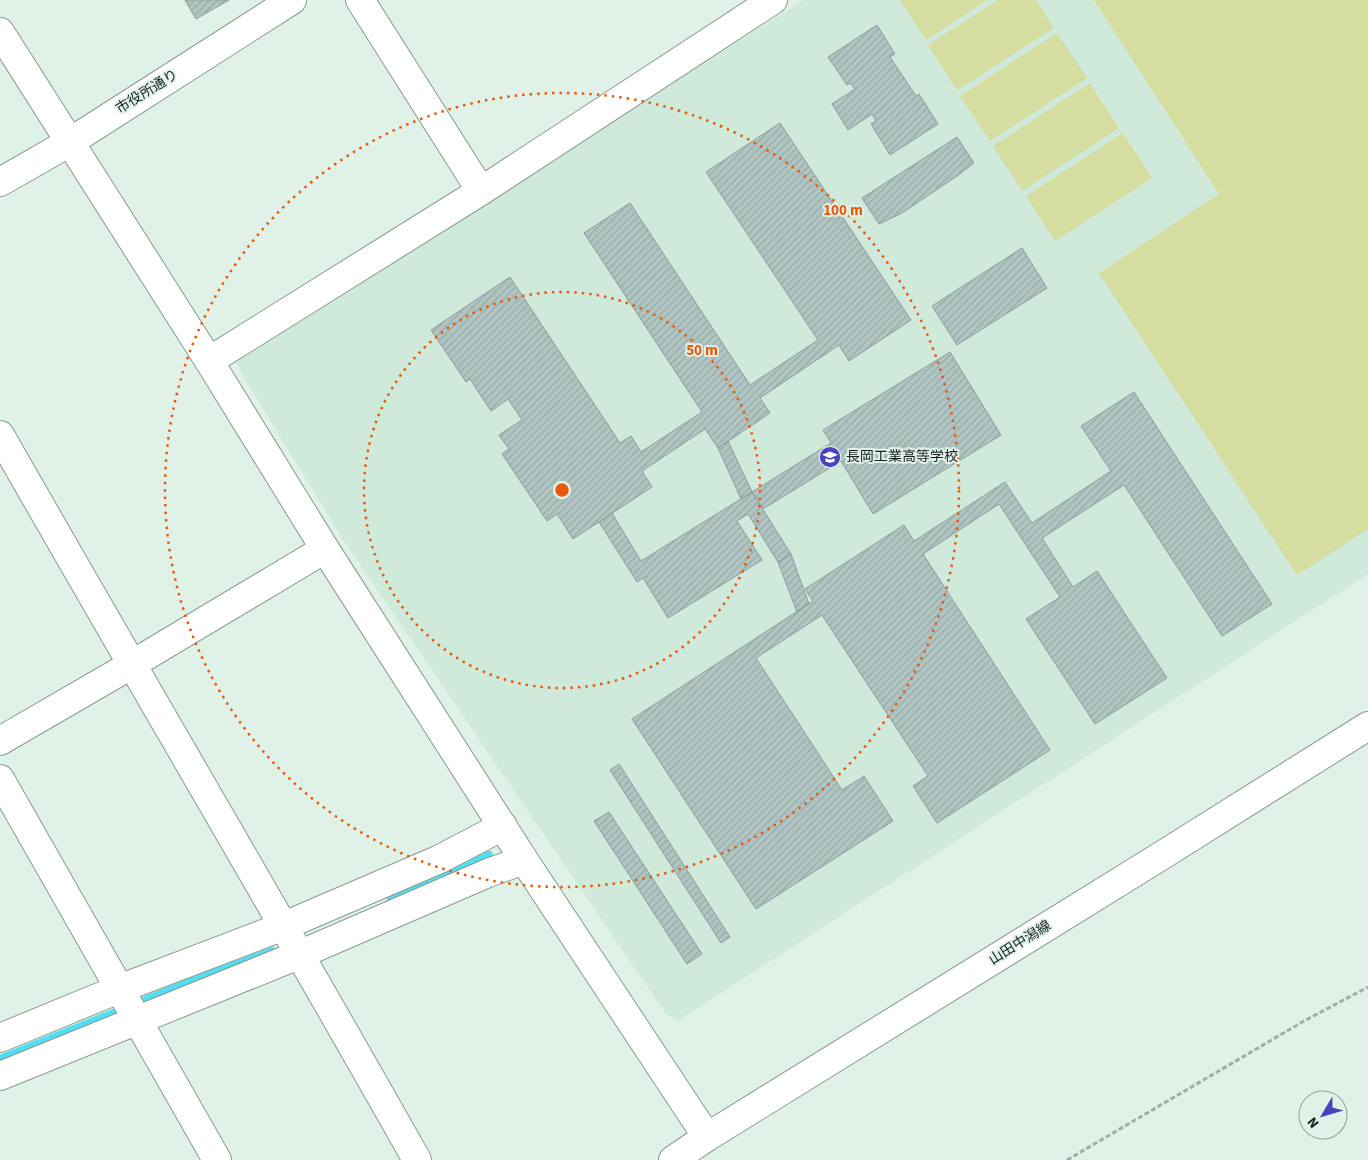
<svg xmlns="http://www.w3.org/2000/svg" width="1368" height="1160" viewBox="0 0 1368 1160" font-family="'Source Sans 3','Noto Sans JP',sans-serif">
  <defs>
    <pattern id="building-hatch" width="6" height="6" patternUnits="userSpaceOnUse" patternTransform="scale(1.25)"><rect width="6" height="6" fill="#b0c5c2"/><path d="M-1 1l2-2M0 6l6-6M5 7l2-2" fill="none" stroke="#97a9a6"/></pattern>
  </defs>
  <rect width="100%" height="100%" fill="#e0f2e8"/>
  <path fill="#cfe9db" d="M804 0H1368V574L678 1021 666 1014 342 538 243 376 236 361Z"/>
  <path fill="#d5dda1" d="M900 0H987L926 40Z
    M998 0H1036L1054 28 957 90 928 45Z
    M1094 0H1368V529L1297 575 1099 273 1219 194Z
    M1057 33 1087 78 990 141 960 96Z
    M1090 83 1119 128 1022 191 993 146Z
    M1123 133 1152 178 1055 241 1026 196Z"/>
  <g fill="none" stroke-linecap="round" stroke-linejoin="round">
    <path stroke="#50def3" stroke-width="8" d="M391 900 489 855
      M0 1059 197 979 272 951"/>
  </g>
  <path fill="url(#building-hatch)" stroke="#8b9f9c" d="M185 0H229L196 19Z
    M877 25 895 54 890 57 916 96 919 94 938 124 890 155 871 124 876 121 872 114 848 130 832 104 855 89 850 83 847 85 828 57Z
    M780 123 911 320 849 361 839 345 760 398 770 413 718 448 705 429 642 471 652 487 573 539 557 514 547 521 502 454 509 449 499 435 522 420 508 399 491 411 470 379 466 382 431 330 510 277 620 443 631 436 641 452 702 412 584 233 630 203 750 385 818 340 706 172Z
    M957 137 974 163 957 176 902 213 879 224 862 198Z
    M1022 248 1047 288 957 345 932 306Z
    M950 352 1001 435 873 514 841 461 763 509 752 492 831 443 823 430Z
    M1134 392 1272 604 1222 636 1124 485 1042 538 1073 587 1097 571 1167 678 1095 724 1026 619 1060 597 999 504 923 554 1050 750 937 823 913 786 928 776 822 615 756 658 842 790 864 776 893 821 756 909 632 719 813 601 805 589 904 525 914 541 1005 482 1032 523 1111 471 1081 426Z
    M728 441 752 492 741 499 718 448Z
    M752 492 791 554 778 562 748 514 737 521 762 560 668 618 643 578 637 582 599 522 612 513 641 561Z
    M791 554 809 604 797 612 778 562Z
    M619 764 730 937 721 943 610 770Z
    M609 812 702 954 687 964 594 821Z"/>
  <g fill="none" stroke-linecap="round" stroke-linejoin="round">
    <g stroke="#899a90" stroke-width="30">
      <path id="minor" d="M360 0 481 191
        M0 32 209 361 325 549 524 860 707 1137
        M0 182 70 142 292 0
        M209 361 481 191 773 0
        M0 435C138 677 280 917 417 1160
        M0 741 131 665 325 549
        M0 779 217 1160
        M0 1038 119 989 284 926 440 859 503 826
        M0 1076 301 954 488 873 524 860"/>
    </g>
    <g stroke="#899a90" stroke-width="30">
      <path id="major" d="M673 1160 707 1137 1161 856 1368 726"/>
    </g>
    <path stroke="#9faea6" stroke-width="3" stroke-dasharray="5 2.5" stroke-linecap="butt" d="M1067 1160 1304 1021 1368 987"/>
    <use href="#minor" stroke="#fff" stroke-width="28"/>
    <use href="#major" stroke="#fff" stroke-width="28"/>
  </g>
  <g fill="none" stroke="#e8590c" stroke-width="2.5" stroke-dasharray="2.5 5">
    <circle cx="562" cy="490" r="198"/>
    <circle cx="562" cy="490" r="397"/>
  </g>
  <defs>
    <g id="school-disc" transform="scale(1.125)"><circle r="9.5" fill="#4c43ba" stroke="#e0f2e8"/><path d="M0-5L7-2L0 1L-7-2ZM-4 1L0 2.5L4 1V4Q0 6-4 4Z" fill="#fff"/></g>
  </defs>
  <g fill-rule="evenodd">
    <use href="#school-disc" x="830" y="457"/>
  </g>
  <g text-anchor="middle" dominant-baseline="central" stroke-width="4" stroke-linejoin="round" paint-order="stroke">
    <g font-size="14" fill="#181f1b" stroke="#e0f2e8">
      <text transform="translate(147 92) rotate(-32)">市役所通り</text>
      <text transform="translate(1020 943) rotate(-32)">山田中潟線</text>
    </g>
    <g font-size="14" fill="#181f1b" stroke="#e0f2e8" text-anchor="start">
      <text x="846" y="457">長岡工業高等学校</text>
    </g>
  </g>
  <circle cx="562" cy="490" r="8" fill="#e8590c" stroke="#e0f2e8" stroke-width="2.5"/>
  <g font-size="15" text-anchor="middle" font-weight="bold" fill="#e8590c" stroke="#e0f2e8" stroke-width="4" stroke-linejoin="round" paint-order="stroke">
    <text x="843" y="215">100 m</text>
    <text x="702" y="355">50 m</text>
  </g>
  <g transform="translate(1323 1115) rotate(232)"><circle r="24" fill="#e0f2e8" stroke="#909e96"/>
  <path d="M0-4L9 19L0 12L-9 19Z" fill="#4c43ba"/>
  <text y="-8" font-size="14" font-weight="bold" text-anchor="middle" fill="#181f1b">N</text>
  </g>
</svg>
